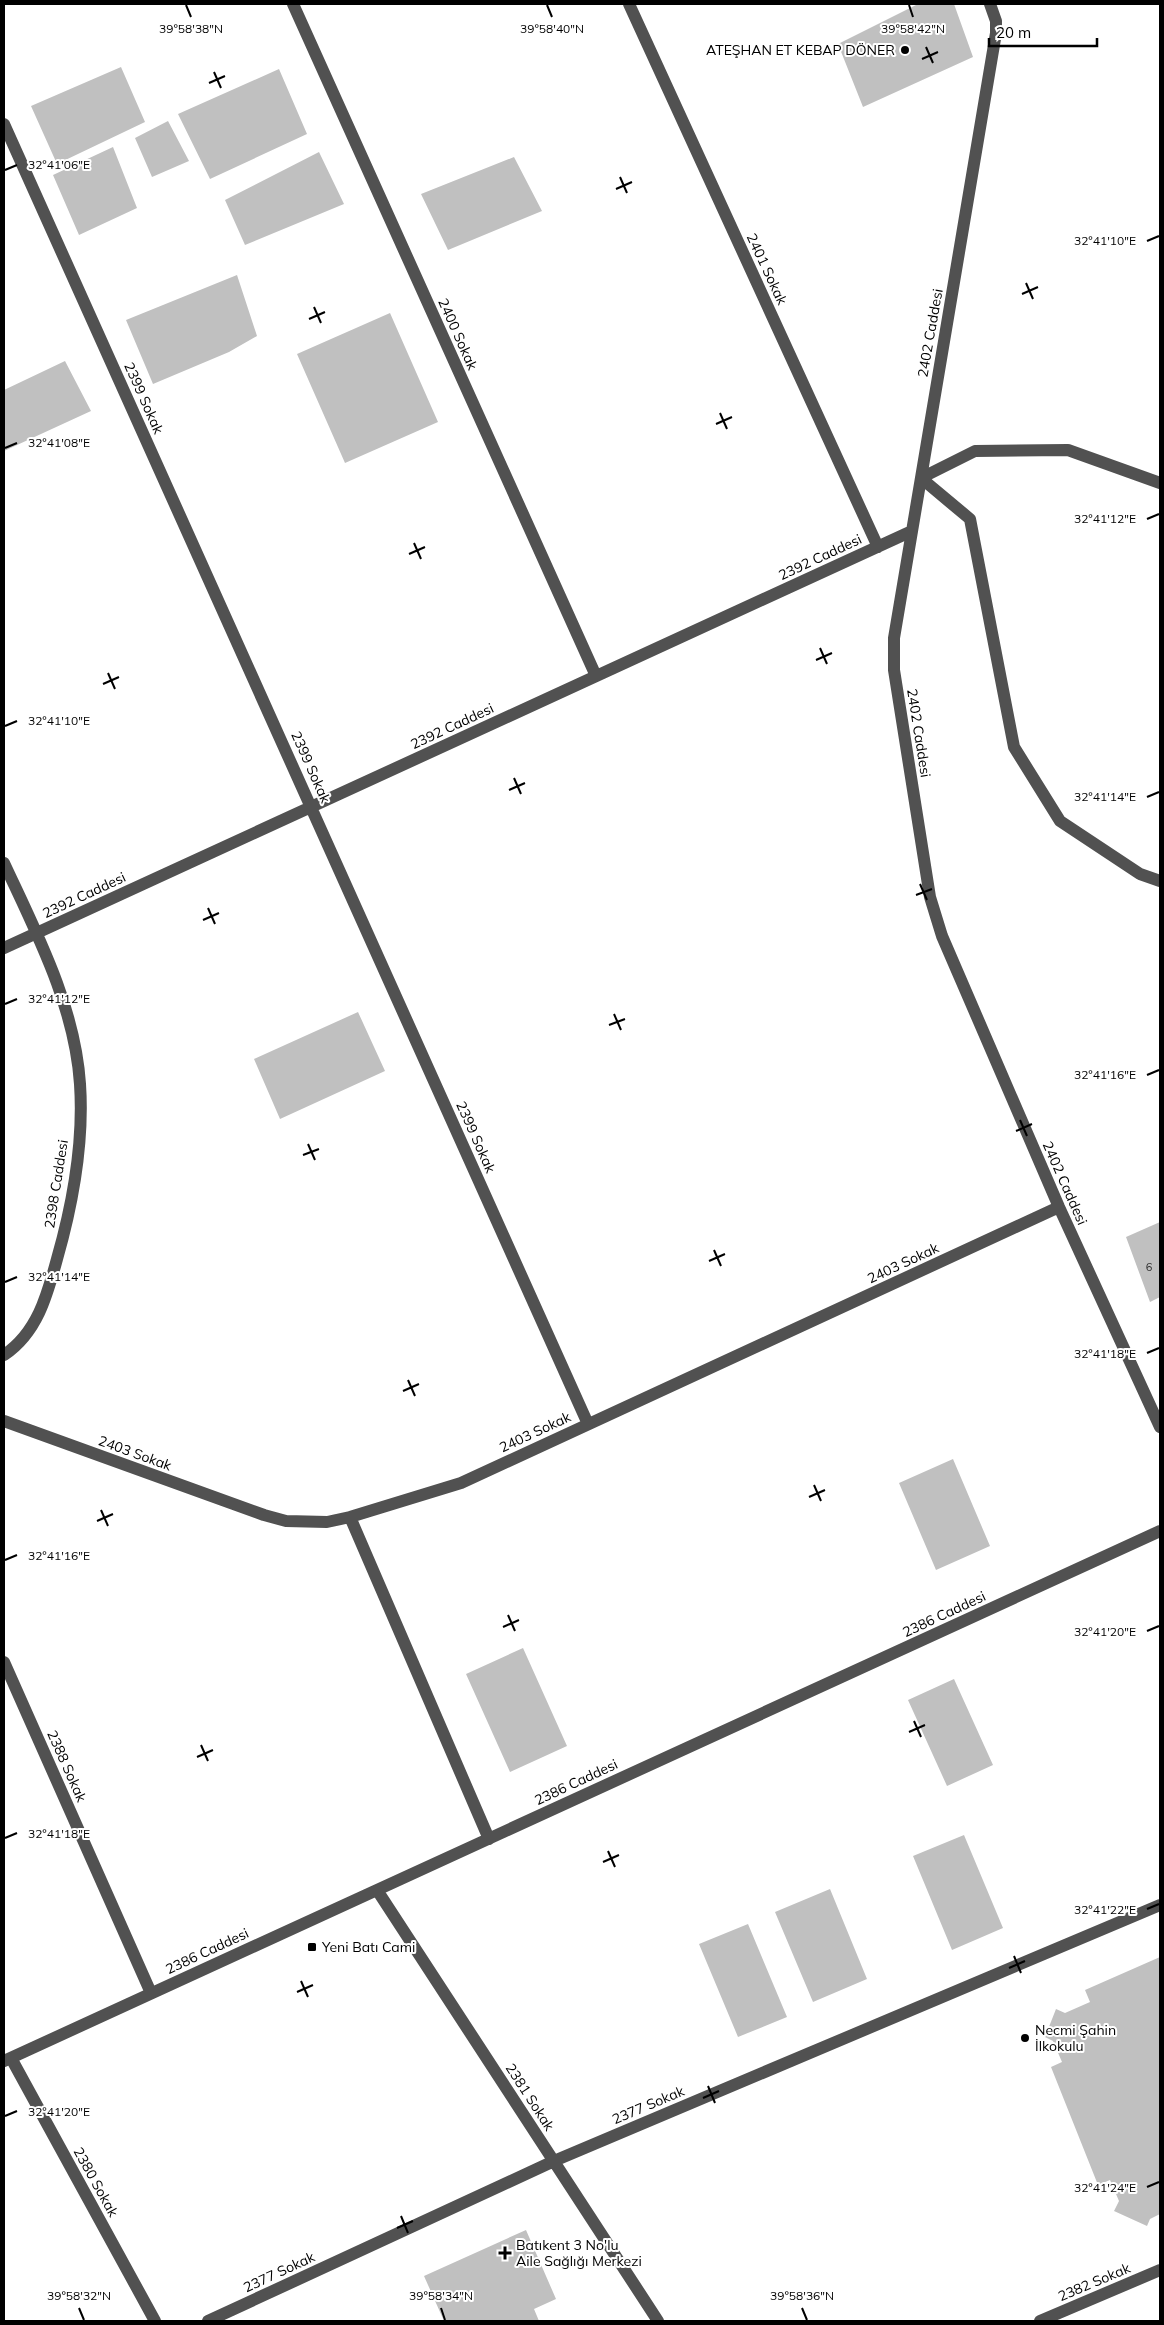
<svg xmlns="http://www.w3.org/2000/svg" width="1164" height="2325" viewBox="0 0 1164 2325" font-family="Mulish,sans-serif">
  <rect width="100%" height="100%" fill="#fff"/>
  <path fill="#c0c0c0" d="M918 4H954L973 57 863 107 838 44Z
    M121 67 145 122 57 164 31 106Z
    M279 69 307 134 210 179 178 114Z
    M168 121 189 161 152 177 135 138Z
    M113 147 137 208 79 235 53 175Z
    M319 152 344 204 245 245 225 200Z
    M514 157 542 211 448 250 421 194Z
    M237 275 257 336 229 352 153 384 126 320Z
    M390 313 438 422 345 463 297 354Z
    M65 361 91 411 4 451V390Z
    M358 1012 385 1071 280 1119 254 1059Z
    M1160 1222V1297L1150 1302 1126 1237Z
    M953 1459 990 1546 936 1570 899 1483Z
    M523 1648 567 1746 510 1772 466 1674Z
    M954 1679 993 1765 947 1786 908 1700Z
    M964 1835 1003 1928 952 1950 913 1856Z
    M830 1889 867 1979 813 2002 775 1912Z
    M748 1924 787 2017 738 2037 699 1944Z
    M1160 1957V2214L1150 2219 1147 2226 1114 2211 1119 2201 1110 2180 1098 2185 1051 2067 1062 2062 1053 2041 1045 2037 1056 2009 1065 2013 1090 2002 1085 1990Z
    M526 2230 556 2299 534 2309 539 2321H444L424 2276Z"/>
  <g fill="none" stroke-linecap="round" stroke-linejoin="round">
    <path stroke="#515151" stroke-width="12" d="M293 4 596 676
      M629 4 878 547
      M990 4 996 21V33L894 638V670L930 897 942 936 1059 1207 1160 1427
      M4 124 588 1424
      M1160 483 1068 450 975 451 921 478 970 519 1014 747 1060 821 1140 874 1160 881
      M4 863C36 932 75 1006 80 1084 84 1143 73 1203 57 1259 47 1296 37 1333 4 1355
      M4 948 912 531
      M4 1421 264 1515 286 1521 327 1522 350 1517 461 1483 1059 1207
      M350 1517 489 1839
      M4 1662 151 1993
      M377 1890 658 2321
      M11 2058 155 2321
      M4 2061 1160 1531
      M208 2321 554 2161 1160 1905
      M1040 2321 1160 2270"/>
  </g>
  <path fill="none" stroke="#000" stroke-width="2" d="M186 5 191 17M547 5 552 17M909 5 913 17M926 47 933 63M922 59 938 52M214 72 221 88M209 83 225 76M5 170 17 165M620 177 627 193M616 189 632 182M1147 241 1159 236M1026 283 1033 299M1022 294 1038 287M314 307 321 323M309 319 325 312M720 413 727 429M716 424 732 417M5 448 17 443M1147 519 1159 514M414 543 421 559M409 554 425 547M820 648 827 664M816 660 832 653M108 673 115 689M103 684 119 677M5 726 17 721M514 778 521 794M509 790 525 783M1147 797 1159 792M920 884 927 900M916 895 932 889M208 908 215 924M203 920 219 913M5 1004 17 999M614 1014 621 1030M609 1025 625 1019M1147 1075 1159 1070M1020 1120 1027 1136M1016 1131 1032 1124M308 1144 315 1160M303 1155 319 1149M714 1250 721 1266M709 1261 725 1254M5 1282 17 1277M1147 1353 1159 1348M408 1380 415 1396M403 1391 419 1384M814 1485 821 1501M809 1497 825 1490M101 1510 108 1526M97 1521 113 1514M5 1560 17 1555M508 1615 515 1631M503 1627 519 1620M1147 1631 1159 1626M914 1721 921 1737M909 1732 925 1725M201 1745 208 1761M197 1757 213 1750M5 1838 17 1833M608 1851 615 1867M603 1862 619 1855M1147 1909 1159 1904M1014 1956 1021 1973M1009 1968 1025 1961M301 1981 308 1997M297 1992 313 1985M708 2086 715 2103M703 2098 719 2091M5 2116 17 2111M1147 2187 1159 2182M401 2216 408 2233M397 2228 413 2221M79 2308 84 2320M441 2308 445 2320M802 2308 807 2320"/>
  <g fill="#000" stroke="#fff" stroke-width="2">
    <circle cx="905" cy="50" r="5"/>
    <rect x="307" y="1942" width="10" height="10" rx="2.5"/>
    <circle cx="1025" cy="2038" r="5"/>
    <path d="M502.5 2245.5h5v5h5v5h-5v5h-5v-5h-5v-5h5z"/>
  </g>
  <g text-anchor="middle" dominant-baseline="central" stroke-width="4" stroke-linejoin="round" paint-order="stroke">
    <g font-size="11" fill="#303030">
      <text x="1149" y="1267">6</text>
    </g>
    <g font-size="14" fill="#000" stroke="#fff" text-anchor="start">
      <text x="895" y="50" text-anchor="end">ATEŞHAN ET KEBAP DÖNER</text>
      <text x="322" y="1947">Yeni Batı Cami</text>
      <text x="1035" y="2030">Necmi Şahin<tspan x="1035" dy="16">İlkokulu</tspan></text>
      <text x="516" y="2245">Batıkent 3 No'lu<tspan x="516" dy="16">Aile Sağlığı Merkezi</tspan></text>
    </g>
    <g font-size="14" fill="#000" stroke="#fff">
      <text transform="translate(767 269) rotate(65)">2401 Sokak</text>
      <text transform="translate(930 333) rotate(-80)">2402 Caddesi</text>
      <text transform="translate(458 334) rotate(66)">2400 Sokak</text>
      <text transform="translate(144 398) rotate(66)">2399 Sokak</text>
      <text transform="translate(820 557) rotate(-25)">2392 Caddesi</text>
      <text transform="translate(452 726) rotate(-25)">2392 Caddesi</text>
      <text transform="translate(919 733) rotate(81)">2402 Caddesi</text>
      <text transform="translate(311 767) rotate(66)">2399 Sokak</text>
      <text transform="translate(84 895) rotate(-25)">2392 Caddesi</text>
      <text transform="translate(476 1137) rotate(66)">2399 Sokak</text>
      <text transform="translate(1065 1183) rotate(66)">2402 Caddesi</text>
      <text transform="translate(56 1184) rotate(-81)">2398 Caddesi</text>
      <text transform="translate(903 1263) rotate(-25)">2403 Sokak</text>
      <text transform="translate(535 1432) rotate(-25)">2403 Sokak</text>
      <text transform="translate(135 1453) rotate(20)">2403 Sokak</text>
      <text transform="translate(944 1614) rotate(-25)">2386 Caddesi</text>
      <text transform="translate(67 1766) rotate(66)">2388 Sokak</text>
      <text transform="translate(576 1782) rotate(-25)">2386 Caddesi</text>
      <text transform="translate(207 1951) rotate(-25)">2386 Caddesi</text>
      <text transform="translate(530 2097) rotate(57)">2381 Sokak</text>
      <text transform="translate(648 2105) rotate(-23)">2377 Sokak</text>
      <text transform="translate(96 2182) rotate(61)">2380 Sokak</text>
      <text transform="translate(279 2272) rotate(-25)">2377 Sokak</text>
      <text transform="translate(1094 2282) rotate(-23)">2382 Sokak</text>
    </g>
  </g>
  <g font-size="12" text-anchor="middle" fill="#000" stroke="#fff" stroke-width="4" stroke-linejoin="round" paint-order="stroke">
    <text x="191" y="33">39°58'38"N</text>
    <text x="552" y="33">39°58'40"N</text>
    <text x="913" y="33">39°58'42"N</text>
    <text x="59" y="169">32°41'06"E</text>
    <text x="1105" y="245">32°41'10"E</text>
    <text x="59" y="447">32°41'08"E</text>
    <text x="1105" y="523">32°41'12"E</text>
    <text x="59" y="725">32°41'10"E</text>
    <text x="1105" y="801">32°41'14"E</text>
    <text x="59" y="1003">32°41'12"E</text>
    <text x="1105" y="1079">32°41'16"E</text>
    <text x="59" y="1281">32°41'14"E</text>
    <text x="1105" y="1358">32°41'18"E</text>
    <text x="59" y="1560">32°41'16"E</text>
    <text x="1105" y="1636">32°41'20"E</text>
    <text x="59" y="1838">32°41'18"E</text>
    <text x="1105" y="1914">32°41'22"E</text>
    <text x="59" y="2116">32°41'20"E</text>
    <text x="1105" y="2192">32°41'24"E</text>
    <text x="79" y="2300">39°58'32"N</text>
    <text x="441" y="2300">39°58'34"N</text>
    <text x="802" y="2300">39°58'36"N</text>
  </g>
  <rect width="1164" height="2325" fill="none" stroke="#000000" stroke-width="10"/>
  <path d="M989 38v8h108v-8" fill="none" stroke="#000000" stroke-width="2.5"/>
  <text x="996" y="38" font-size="15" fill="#000000" stroke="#ffffff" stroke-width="4" paint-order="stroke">20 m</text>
</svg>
